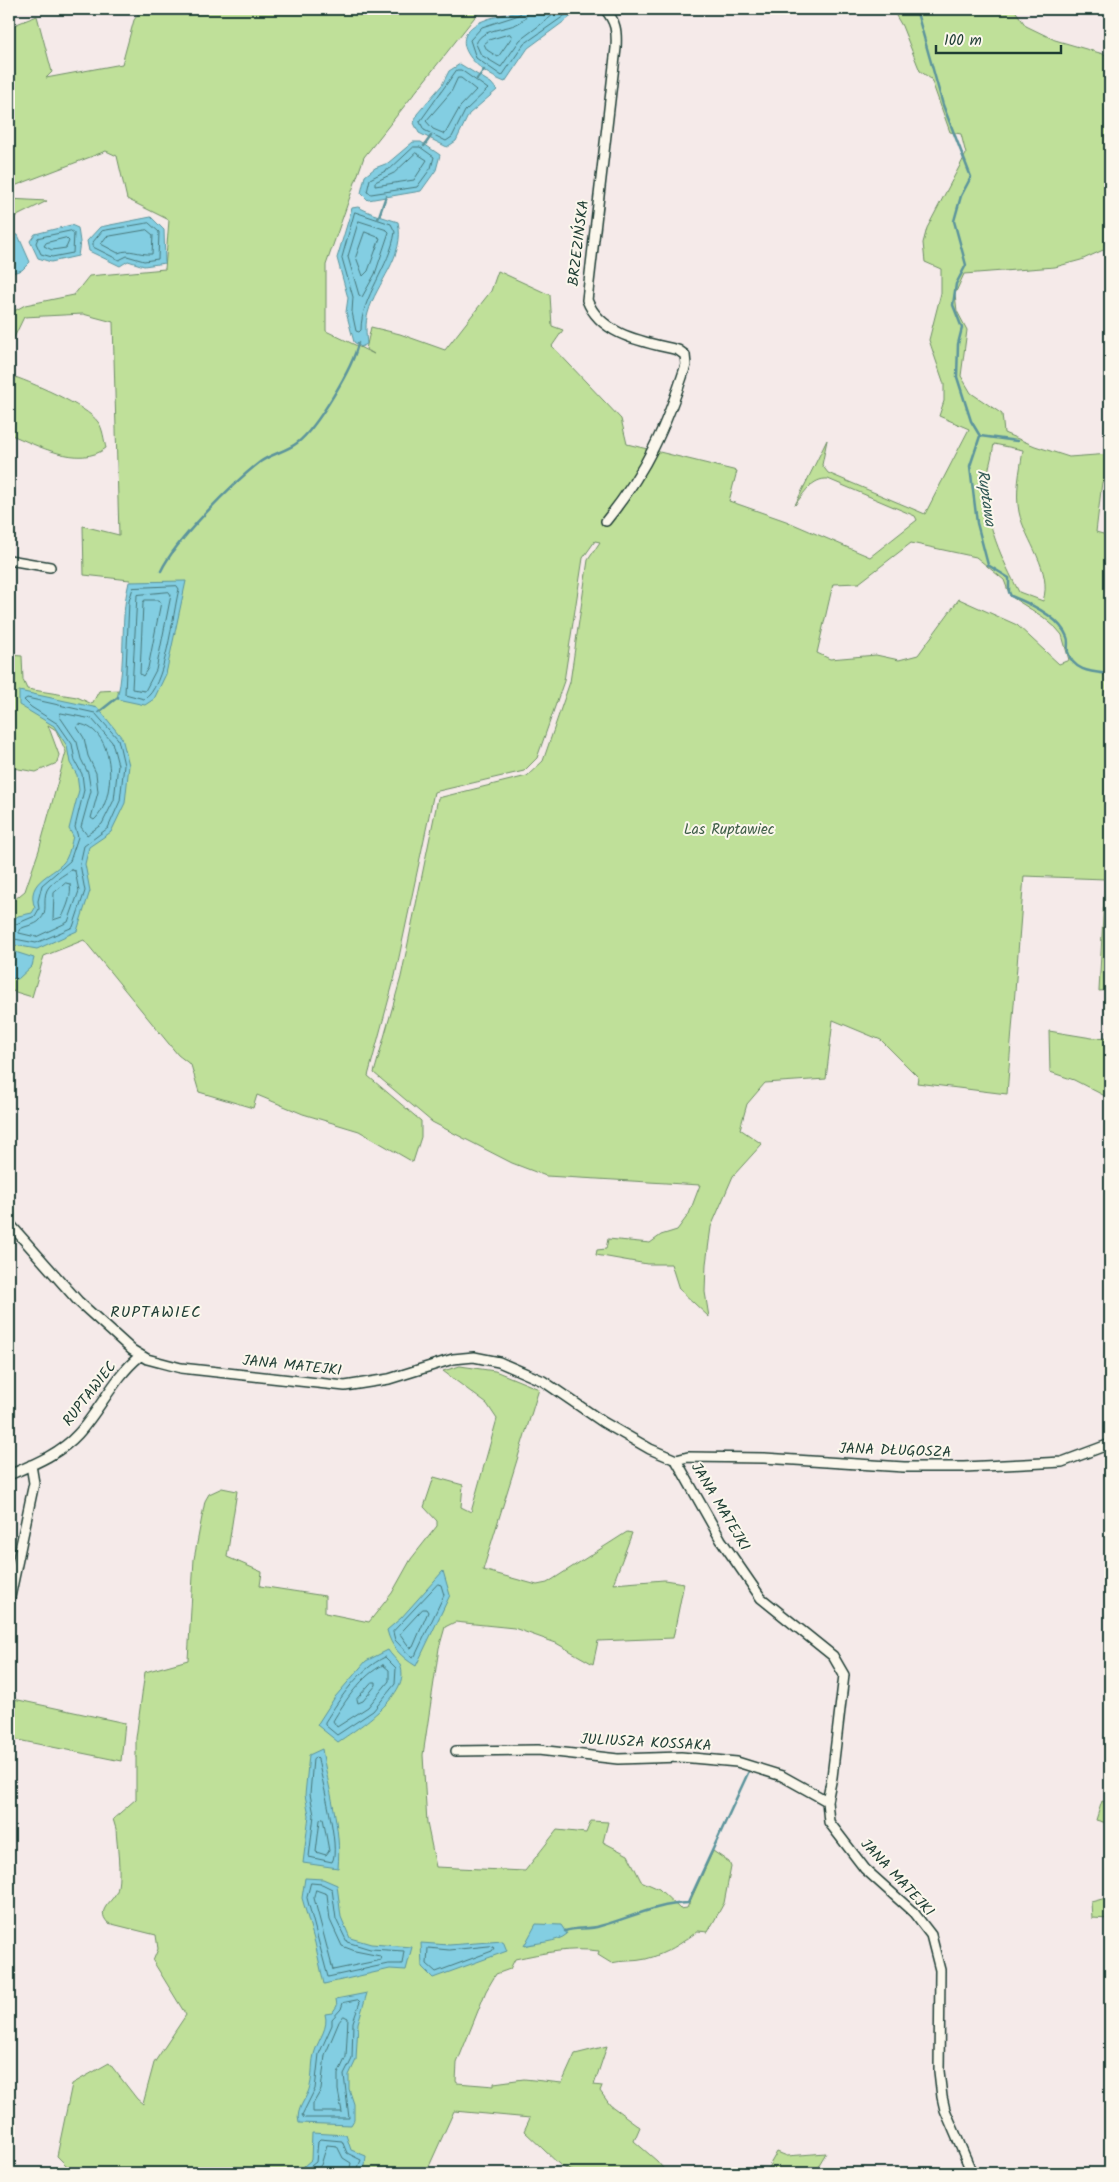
<svg xmlns="http://www.w3.org/2000/svg" width="1119" height="2182" viewBox="0 0 1119 2182" font-family="Kalam,sans-serif">
  <rect width="100%" height="100%" fill="#f5eae9"/>
  <filter id="ink" filterUnits="userSpaceOnUse"><feTurbulence type="fractalNoise" baseFrequency=".02" numOctaves="2"/><feDisplacementMap in="SourceGraphic" scale="10" xChannelSelector="R" yChannelSelector="G"/><feConvolveMatrix kernelMatrix="1 2 1 2 8 2 1 2 1" color-interpolation-filters="sRGB"/></filter>
  <g filter="url(#ink)">
    <path fill="#bfe099" stroke="#6f8e66" fill-rule="evenodd" d="M142 9H491L478 13 364 157 326 265V331L374 354 366 349 371 327 400 334 445 350 491 291 498 271 550 295 552 326 563 330 552 346 621 419 627 444 737 471 729 501 786 521 870 557 917 520 915 516 828 479C812 478 804 493 795 505L827 440 822 465 828 473 925 514 969 429 939 416 944 401V384L929 340 941 293V269L925 262 923 243 927 228 966 154 961 134 950 132 931 79 920 71 902 26 892 9H1014L1026 26 1055 40 1110 56V247L1081 260 1055 267 964 274 955 294 957 311 967 330 961 376 971 393 1002 414 1004 433 1035 446 1069 457 1110 454V480L1102 482 1096 532 1110 536V990L1099 991 1105 879 1024 876 1007 1094 917 1083 918 1077 881 1040 833 1020 826 1079 765 1083 747 1104 740 1129 762 1144 733 1176 711 1227 706 1264 705 1292 709 1317 679 1289 671 1264H647L596 1255 597 1250 606 1249 608 1239 650 1243 661 1235 677 1230 689 1214 700 1185 546 1176 512 1163 432 1122 374 1073 401 977 438 798 527 776 543 761 570 682 588 560 600 542 595 541 583 558 564 681 537 758 524 771 434 792 395 976 368 1076 421 1121V1137L413 1162 359 1131 303 1114 257 1095 253 1108 199 1092 191 1065 178 1055 84 940 44 956 32 997 9 990V904L25 891 39 850 66 752 56 730 48 725 59 755 57 763 36 772 13 768 9 774V655L22 656 23 680 27 689 77 697 92 704 99 691 120 690 134 590 130 580 84 575 83 526 119 535 113 322 83 314 24 317 9 348V314L25 305 74 295 89 276 165 269 169 220 127 199 117 156 106 151 9 188V27L37 16 52 72 46 78 122 64 134 20ZM994 444 1023 450C1020 471 1015 492 1019 512 1025 541 1053 570 1043 601L1019 592C1002 559 985 524 986 486 987 472 992 458 994 444ZM911 543 976 557 1004 580 1010 596 1043 617 1056 628 1062 635 1069 660 1059 664 1017 625 959 599 918 655 899 660 876 655 830 659 817 653 833 584 859 583Z
      M9 199 47 201 9 220Z
      M9 375C29 381 87 406 98 422 103 428 104 441 106 448 79 469 37 445 9 434Z
      M1049 1031 1092 1038 1110 1037V1095L1105 1096 1074 1080 1050 1072Z
      M460 1366 495 1371 539 1389 483 1570 537 1585 547 1583 627 1532 632 1533 613 1584 664 1580 684 1583 673 1638 598 1641 593 1664 556 1643 514 1628 455 1622 445 1627 439 1648 423 1755 427 1823 436 1867 525 1871 557 1830 586 1833 591 1821 608 1822 603 1842 628 1855 641 1881 659 1889 680 1909 687 1908 713 1851 729 1862 731 1867 724 1903 708 1932 698 1931C682 1943 666 1954 646 1959 634 1962 622 1960 611 1963L598 1955 599 1951C570 1947 544 1953 515 1959L510 1969 496 1974 486 1991 457 2063 456 2081 457 2083 494 2086V2083L524 2079 562 2083 575 2054 607 2046 594 2085 602 2086 600 2091 610 2105 640 2127 634 2141 657 2161 667 2173H578L562 2167 524 2131 530 2118 454 2111 426 2173H74L57 2156 72 2084 109 2063 137 2099 143 2104 154 2063 186 2015 153 1961 158 1949 156 1935 108 1923C94 1908 116 1902 118 1887 121 1869 117 1847 116 1829L113 1819 136 1799V1738L145 1672 188 1660 194 1559 205 1501 209 1494 222 1488 237 1491 227 1557 262 1572 260 1586 325 1596V1613L369 1622 392 1593 411 1559 437 1526V1521L424 1507 434 1477 463 1485 461 1507 471 1512 497 1419 487 1404 443 1371Z
      M9 1698 125 1723 121 1761 13 1739 9 1763Z
      M1102 1801 1110 1804V1824L1096 1820Z
      M1110 1897V1919L1092 1918 1091 1902Z
      M777 2152 787 2156 826 2153 814 2173H765Z"/>
    <path fill="#83cee2" stroke="#5b949c" d="M521 9H581L528 48 505 82C482 74 442 41 480 22 492 16 508 15 521 9Z
      M460 64 491 83 497 90 469 114 456 141 447 147 419 133 414 123 417 114 442 85 449 71Z
      M413 142H421L440 155 436 170 421 191 368 200 361 193 365 176 375 168 388 163Z
      M358 207 373 214 398 222C406 256 376 283 368 313 365 323 366 334 367 344L361 347 354 342 346 312 348 298 337 258 352 208Z
      M151 217 164 230 165 263 144 266 128 261 120 266 89 251 87 241 100 227Z
      M71 225 78 228 80 242 78 256 51 262 38 258 30 241 35 234Z
      M11 234 18 235 30 262 22 270 9 274V235Z
      M186 581 166 674 154 699 145 705 117 699C127 660 119 620 129 582Z
      M19 691 98 708 122 738 129 765 125 803 111 832 89 847 85 864 90 891 77 931 37 949 9 944V923L18 916 32 913 35 908C24 879 57 875 66 859 70 852 71 843 73 836L69 829 79 790 77 775 70 763 67 746 54 726 19 705Z
      M9 950 34 958 32 966 18 979 9 978Z
      M443 1571 450 1595 416 1666C401 1657 391 1647 387 1630L401 1618Z
      M388 1650C391 1655 397 1660 400 1665 413 1693 357 1729 338 1742L317 1725 335 1697 366 1661Z
      M322 1749C328 1788 342 1828 338 1868L303 1863 309 1815 305 1795 309 1755Z
      M305 1878 323 1879 337 1885 341 1917 350 1938 371 1944 412 1947 406 1970 390 1969 324 1984 315 1943 302 1898Z
      M536 1924 561 1925 567 1934C557 1943 537 1942 524 1946Z
      M503 1941 507 1951 433 1978 422 1967 421 1943 449 1945Z
      M367 1993 358 2023 356 2060 349 2075V2089L354 2104V2120L351 2125 299 2123C295 2108 307 2100 310 2086 313 2075 311 2062 315 2051 319 2038 329 2028 325 2014L332 2013 337 2006 336 1999Z
      M312 2133 346 2135 351 2150 366 2156 365 2166 359 2173H296L311 2160Z"/>
    <g fill="none" stroke-linecap="round" stroke-linejoin="round">
      <path stroke="#47777a" stroke-width="1" d="M521 9V13L516 16 482 27 470 40 476 58 502 76 524 44 574 9
        M528 9C526 35 483 22 476 44L481 55 501 67 520 40 561 9
        M510 34 512 37 498 57 487 50 484 44 489 40Z
        M457 70H461L488 89 465 111 452 137 446 141 424 130 420 122Z
        M458 78H461L476 90 460 107 445 134 433 129 426 121 451 92Z
        M414 147H420L434 157 431 168 417 187 371 194 367 192 370 179 391 168Z
        M416 153 427 160 414 180 375 186V182L394 173Z
        M355 212 391 224 395 232C390 267 361 297 361 330L359 332 356 331 352 312 353 297 342 258Z
        M359 221 387 230 389 232 375 274 362 297 359 295 348 257Z
        M149 223 159 232 158 259 144 261 127 256 119 260 93 247V242L102 231Z
        M147 230 153 235 152 254C139 255 130 248 118 253L101 244 106 237Z
        M71 231 74 233 73 253 52 257 41 254 36 243 38 238Z
        M365 232 380 238 368 271 363 276 356 257Z
        M66 238 69 241 66 248 52 250 44 246 46 243Z
        M177 586 179 589C173 612 165 690 144 699L125 694 129 601 133 588Z
        M169 592 171 595 156 670 145 691 132 689 137 595Z
        M145 600H159L161 602 148 668 143 676 140 674 143 603Z
        M61 713 92 719 112 742 118 765 114 800 102 824 87 835 81 827 91 791 88 773 81 759 77 742 60 717Z
        M79 724C117 729 117 800 94 820L91 818 98 792 96 773 88 756 84 738 77 727Z
        M71 870 75 871 79 891 68 922 36 937 19 933V930C25 925 35 926 40 920 49 911 42 901 47 890 51 882 64 875 71 870Z
        M66 883 70 884C72 895 67 907 62 917L53 920 54 893Z
        M9 927 35 916 39 909 38 901 42 885 70 861 78 837 75 827 84 790 82 774 75 761 72 744 58 724 31 707 24 700 27 698 95 713 118 739 124 765 120 801 108 828 84 846 80 864 85 891 73 927 36 943 9 938
        M438 1584 441 1585 444 1595 415 1656 412 1658 395 1640 393 1632Z
        M423 1609H426L428 1612 413 1647 410 1648 400 1634Z
        M385 1657 396 1668 395 1684 373 1711 337 1735 325 1725V1722C341 1697 358 1670 385 1657Z
        M383 1665 389 1670V1681L368 1707 337 1727 333 1721C345 1701 362 1675 383 1665Z
        M372 1682H376V1685L363 1701 358 1703 357 1699Z
        M316 1757 318 1759C321 1778 341 1849 332 1862L309 1857 314 1815 310 1794 313 1759Z
        M323 1818 329 1851 326 1855 316 1852 320 1820Z
        M311 1883 322 1884 332 1889 336 1919 347 1942 370 1949 404 1951 402 1964H388L328 1977 307 1898Z
        M316 1890 327 1894 330 1920 342 1946 355 1951 380 1956 381 1960 333 1970 314 1898Z
        M491 1946 494 1948 492 1951 436 1972 427 1964 428 1948 449 1950Z
        M358 2000 360 2002 353 2022 352 2059 344 2075 349 2118H304L302 2115 315 2089 319 2054 332 2025V2019L341 2009 343 2003Z
        M344 2016 348 2018 346 2057 338 2074V2090L342 2112H313V2104L321 2090 325 2055 339 2022Z
        M302 2173 316 2162 318 2141 320 2139 342 2141 347 2153 361 2160 356 2173
        M312 2173 321 2165 327 2145 337 2146 343 2158 351 2163 349 2173"/>
      <path stroke="#5b949c" stroke-width="2.5" d="M916 9 943 105 971 177 961 196 954 221 966 265 956 284 953 305 962 328 958 344 957 377 971 421 980 436 970 466 977 523 988 565 1009 578V592L1011 596C1029 603 1059 616 1067 637 1069 641 1067 647 1068 652 1073 672 1094 672 1110 674
        M477 79 484 70
        M424 146 431 136
        M378 219 386 196
        M980 436 1017 441
        M161 571C175 541 233 483 260 462 271 454 287 451 297 443 316 429 354 366 358 343
        M99 712 118 697
        M565 1931C576 1927 589 1930 600 1926 630 1918 656 1904 688 1903L748 1773"/>
      <g stroke="#1f3d34" stroke-width="12">
        <path id="street" d="M605 9C616 22 617 31 616 48L587 300C601 336 645 342 678 350L685 355 686 365C666 427 647 470 606 521
          M9 560 50 567
          M9 1223 78 1301 132 1350 147 1359 181 1368 345 1386 389 1379 453 1359 474 1357 499 1362 543 1381 603 1422 650 1449 676 1460 721 1540 761 1598 833 1656 844 1675 832 1777 827 1801 829 1822 865 1869 914 1913 931 1935 940 1970 939 2071 942 2097 945 2110 972 2173
          M676 1460 688 1457 764 1458 904 1467H964L1062 1462 1110 1444
          M9 1475C32 1465 60 1454 78 1434 100 1410 114 1377 140 1356
          M9 1602 34 1483 31 1465
          M456 1751 538 1750 618 1759 681 1757 737 1762 782 1776 827 1801"/>
      </g>
      <use href="#street" stroke="#fbf7ec" stroke-width="9"/>
    </g>
  </g>
  <g text-anchor="middle" dominant-baseline="central" stroke-width="4" stroke-linejoin="round" paint-order="stroke">
    <g font-size="15" fill="#1f3d34" stroke="#fbf7ec">
      <text transform="translate(579 243) rotate(-83)">BRZEZIŃSKA</text>
      <text transform="translate(292 1366) rotate(6)">JANA MATEJKI</text>
      <text transform="translate(90 1394) rotate(-52)">RUPTAWIEC</text>
      <text transform="translate(895 1451) rotate(2)">JANA DŁUGOSZA</text>
      <text transform="translate(720 1507) rotate(59)">JANA MATEJKI</text>
      <text transform="translate(646 1743) rotate(3)">JULIUSZA KOSSAKA</text>
      <text transform="translate(897 1878) rotate(47)">JANA MATEJKI</text>
    </g>
    <g font-size="15" fill="#3f5e48" stroke="#fbf7ec">
      <text x="729" y="830">Las Ruptawiec</text>
    </g>
    <g font-size="16" font-style="italic" fill="#335a57" stroke="#fbf7ec">
      <text transform="translate(986 498) rotate(82)">Ruptawa</text>
    </g>
    <g font-size="16" letter-spacing="1" fill="#1f3d34" stroke="#fbf7ec">
      <text x="156" y="1312">RUPTAWIEC</text>
    </g>
  </g>
  <rect width="1119" height="2182" fill="none" stroke="#fbf7ec" stroke-width="30"/>
  <rect x="15" y="15" width="1089" height="2152" fill="none" stroke="#1f3d34" stroke-width="2" filter="url(#ink)"/>
  <path d="M936 45v8h125v-8" fill="none" stroke="#1f3d34" stroke-width="2.5"/>
  <text x="944" y="45" font-size="15" fill="#1f3d34" stroke="#fbf7ec" stroke-width="4" paint-order="stroke">100 m</text>
</svg>
